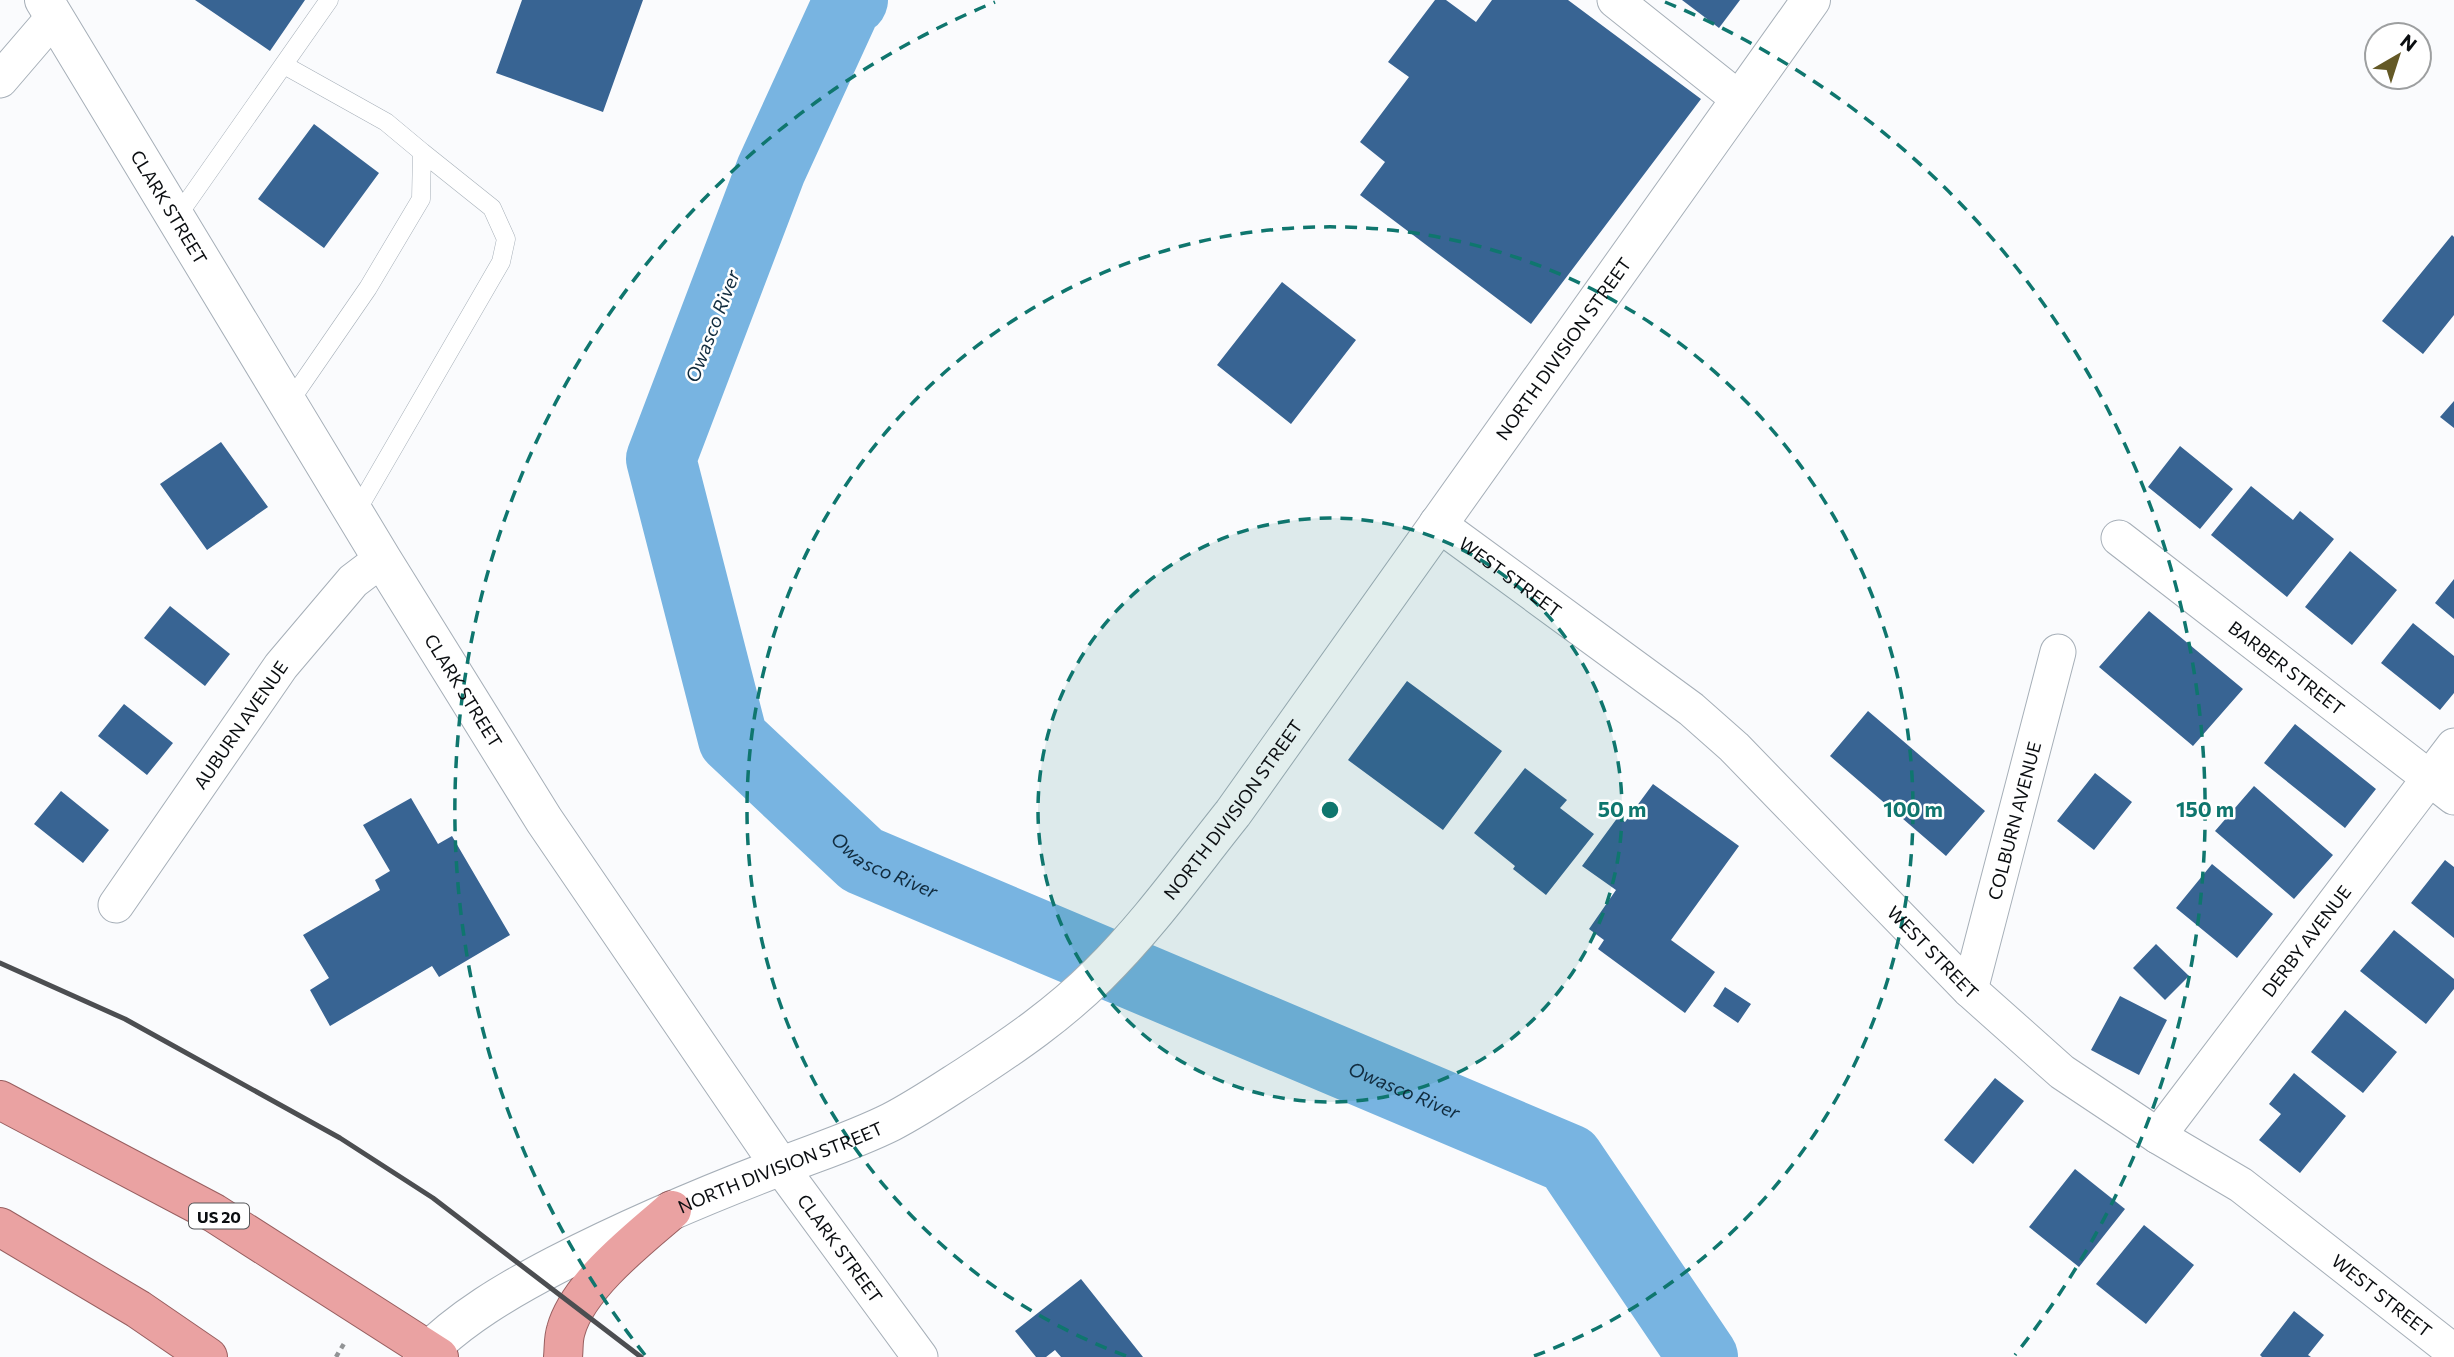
<svg xmlns="http://www.w3.org/2000/svg" width="2454" height="1357" viewBox="0 0 2454 1357" font-family="Commissioner,sans-serif">
  <rect width="100%" height="100%" fill="#fafbfd"/>
  <g fill="none" stroke-linecap="round" stroke-linejoin="round">
    <path stroke="#78b4e1" stroke-width="70" id="s1" d="M853 0 847 4 771 170 661 459 733 739 862 860 1569 1159 1703 1357"/>
  </g>
  <path fill="#386493" d="M195 0H305L270 51Z
    M522 0H643L603 112 496 73Z
    M1435 0H1446L1476 22 1492 0H1568L1701 99 1531 324 1360 195 1385 162 1360 142 1409 77 1388 62Z
    M1682 0H1740L1719 28Z
    M314 124 379 173 324 248 258 199Z
    M2452 235 2454 237V315L2423 354 2382 321Z
    M1282 282 1356 340 1291 424 1217 365Z
    M2454 401V428L2440 417Z
    M221 442 268 507 207 550 160 484Z
    M2180 446 2233 489 2200 529 2148 487Z
    M2251 486 2293 520 2300 511 2334 539 2287 597 2211 535Z
    M2350 551 2397 590 2352 645 2305 607Z
    M2454 579V619L2435 603Z
    M170 606 230 654 205 686 144 638Z
    M2149 611 2243 689 2193 746 2099 667Z
    M2413 623 2454 656V693L2440 710 2381 663Z
    M1407 681 1502 751 1443 830 1348 760Z
    M124 704 173 743 147 775 98 736Z
    M1868 711 1985 811 1946 856 1830 756Z
    M2295 724 2376 789 2345 828 2264 763Z
    M1525 768 1567 800 1560 808 1594 834 1546 895 1513 869 1515 866 1474 833Z
    M2095 773 2132 802 2094 850 2057 821Z
    M1653 784 1739 846 1671 940 1715 972 1685 1013 1598 949 1604 940 1589 929 1616 890 1582 866 1618 817 1625 822Z
    M2254 786 2333 855 2294 899 2215 831Z
    M61 791 109 830 83 863 34 824Z
    M411 798 438 844 452 836 510 935 439 977 432 966 330 1026 310 990 329 978 303 935 380 890 375 880 390 871 363 825Z
    M2445 860 2454 867V938L2411 903Z
    M2212 864 2273 914 2237 958 2176 908Z
    M2394 930 2454 979V989L2426 1024 2360 971Z
    M2156 944 2189 976 2165 1000 2133 968Z
    M1725 987 1751 1004 1738 1023 1713 1006Z
    M2120 996 2167 1020 2139 1075 2091 1050Z
    M2345 1010 2397 1052 2363 1093 2311 1052Z
    M2294 1073 2346 1116 2300 1173 2259 1140 2281 1114 2269 1104Z
    M1995 1078 2024 1101 1973 1164 1944 1140Z
    M2075 1169 2125 1209 2079 1267 2029 1227Z
    M2144 1225 2194 1265 2146 1324 2096 1284Z
    M1081 1279 1143 1357H1061L1055 1350 1046 1357H1036L1015 1331Z
    M2294 1311 2324 1335 2308 1355 2311 1357H2262L2260 1355Z"/>
  <g fill="none" stroke-linecap="round" stroke-linejoin="round">
    <g stroke="#a6afb8" stroke-width="19">
      <path id="service" d="M284 65 386 122 422 152 421 199 368 288 288 404
        M176 218 329 0
        M355 514 501 262 506 239 492 208 422 152"/>
    </g>
    <g stroke="#a6afb8" stroke-width="37">
      <g id="minor">
        <path d="M1615 0 1739 99"/>
        <path d="M0 80 54 17"/>
        <path id="s2" d="M1437 523 1691 709 1734 747 1970 990 2062 1072 2158 1136 2241 1185 2454 1352"/>
        <path id="s3" d="M2119 538 2454 797"/>
        <path id="s4" d="M116 905 281 666 353 581 382 559"/>
        <path id="s5" d="M1970 990 2058 652"/>
        <path id="s6" d="M2158 1136 2454 746"/>
        <path id="s7" d="M780 1166 920 1357"/>
      </g>
    </g>
    <g stroke="#a6afb8" stroke-width="40">
      <g id="tertiary">
        <path id="s8" d="M44 0 382 559 544 820 780 1166"/>
        <path id="s9" d="M422 1357C460 1318 508 1290 556 1265 628 1228 703 1196 779 1167 817 1152 855 1140 891 1122 918 1108 943 1091 968 1075 1014 1045 1059 1014 1098 975 1148 926 1189 868 1233 813L1811 0"/>
      </g>
    </g>
    <g stroke="#985f60" stroke-width="40">
      <path id="trunk" d="M0 1100 214 1213 439 1357
        M0 1227 138 1309 208 1357
        M563 1357C564 1348 563 1339 566 1330 578 1286 638 1239 672 1210"/>
    </g>
    <path stroke="#929496" stroke-width="4.5" stroke-dasharray="5 5" stroke-linecap="butt" d="M336 1357 345 1342"/>
    <use href="#service" stroke="#fff" stroke-width="18"/>
    <use href="#minor" stroke="#fff" stroke-width="35"/>
    <use href="#tertiary" stroke="#fff" stroke-width="38"/>
    <use href="#trunk" stroke="#eaa2a2" stroke-width="38"/>
    <path stroke="#4c4e51" stroke-width="5" d="M0 963 125 1019 340 1138 433 1198 641 1357"/>
  </g>
  <circle cx="1330" cy="810" r="292" fill="#0f766e" fill-opacity=".12"/>
  <g fill="none" stroke="#0f766e" stroke-width="3.5" stroke-dasharray="12 9">
    <circle cx="1330" cy="810" r="292"/>
    <path d="M1126 1356A583 583 0 1 1 1534 1356"/>
    <path d="M645 1355A875 875 0 0 1 995 2M1665 2A875 875 0 0 1 2015 1355"/>
  </g>
  <g text-anchor="middle" dominant-baseline="central" stroke-width="5" stroke-linejoin="round" paint-order="stroke">
    <rect fill="#fff" stroke="#545658" stroke-width="2" x="189" y="1203.5" width="60" height="25" rx="5"/>
    <g font-size="16" font-weight="bold" fill="#0b0e11">
      <text x="219" y="1216">US 20</text>
    </g>
    <g font-size="18" fill="#0b0e11" stroke="#fff">
      <text stroke="none"><textPath href="#s8" startOffset="242">CLARK STREET</textPath></text>
      <text stroke="none"><textPath href="#s9" startOffset="1563">NORTH DIVISION STREET</textPath></text>
      <text stroke="none"><textPath href="#s2" startOffset="91">WEST STREET</textPath></text>
      <text stroke="none"><textPath href="#s3" startOffset="212">BARBER STREET</textPath></text>
      <text stroke="none"><textPath href="#s8" startOffset="808">CLARK STREET</textPath></text>
      <text stroke="none"><textPath href="#s4" startOffset="219">AUBURN AVENUE</textPath></text>
      <text stroke="none"><textPath href="#s9" startOffset="996">NORTH DIVISION STREET</textPath></text>
      <text stroke="none"><textPath href="#s5" startOffset="175">COLBURN AVENUE</textPath></text>
      <text stroke="none"><textPath href="#s6" startOffset="245">DERBY AVENUE</textPath></text>
      <text stroke="none"><textPath href="#s2" startOffset="658">WEST STREET</textPath></text>
      <text stroke="none"><textPath href="#s9" startOffset="408">NORTH DIVISION STREET</textPath></text>
      <text stroke="none"><textPath href="#s7" startOffset="102">CLARK STREET</textPath></text>
      <text stroke="none"><textPath href="#s2" startOffset="1225">WEST STREET</textPath></text>
    </g>
    <g font-size="19" font-style="italic" fill="#112c3f" stroke="#fff">
      <text transform="translate(712 326) rotate(-69)">Owasco River</text>
      <text stroke="none"><textPath href="#s1" startOffset="987">Owasco River</textPath></text>
      <text stroke="none"><textPath href="#s1" startOffset="1554">Owasco River</textPath></text>
    </g>
  </g>
  <circle cx="1330" cy="810" r="10" fill="#0f766e" stroke="#fff" stroke-width="3.5"/>
  <g font-size="21" text-anchor="middle" font-weight="bold" fill="#0f766e" stroke="#fff" stroke-width="5" stroke-linejoin="round" paint-order="stroke">
    <text x="1622" y="817">50 m</text>
    <text x="1913" y="817">100 m</text>
    <text x="2205" y="817">150 m</text>
  </g>
  <g transform="translate(2398 56) rotate(39)"><circle r="33" fill="#ffffff" stroke="#9d9fa0" stroke-width="2"/>
  <path d="M0-5L12 26L0 18L-12 26Z" fill="#645926"/>
  <text y="-10" font-size="19" font-weight="bold" text-anchor="middle" fill="#0b0e11">N</text>
  </g>
</svg>
